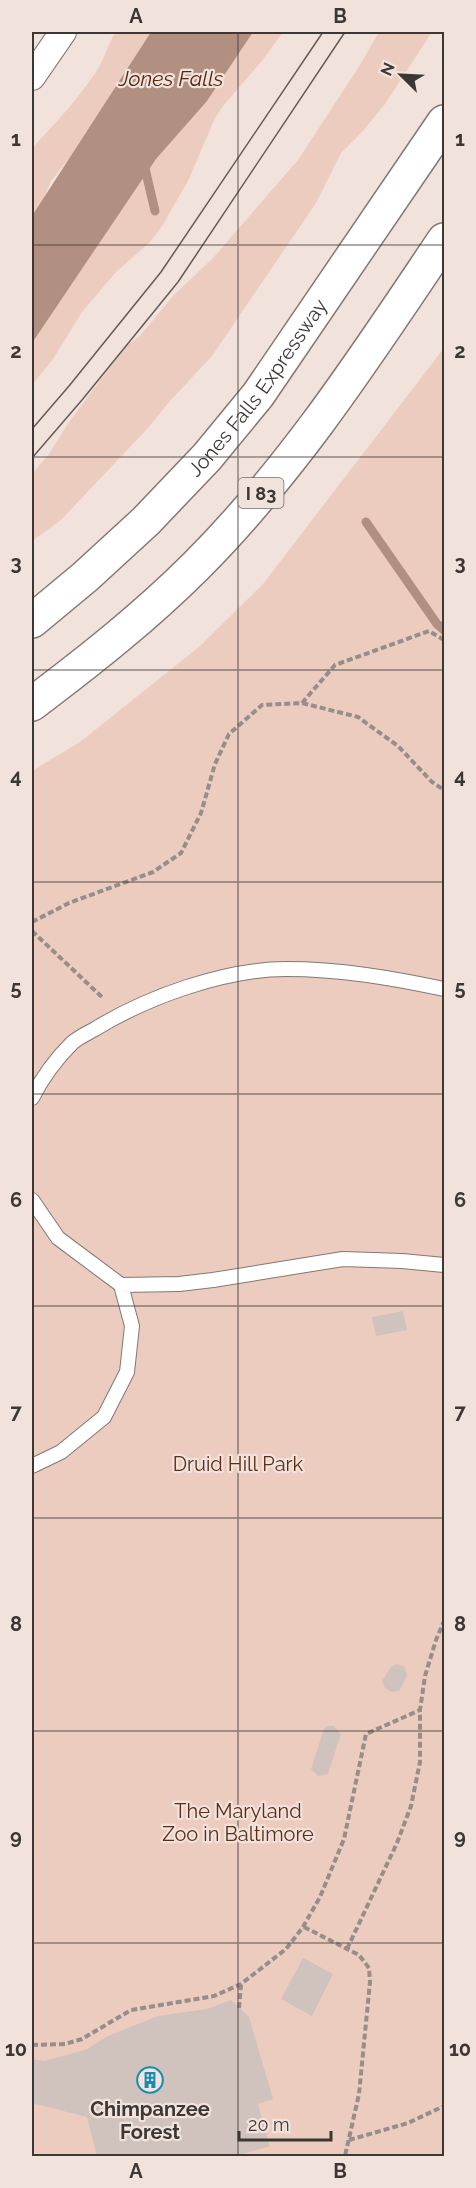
<svg xmlns="http://www.w3.org/2000/svg" width="476" height="2188" viewBox="0 0 476 2188" font-family="Raleway,sans-serif">
  <rect width="100%" height="100%" fill="#f1e2dc"/>
  <path fill="#ecccbf" d="M116 32H152L77 149 51 181 32 228V148C55 124 79 98 98 69 105 57 108 43 116 32Z
    M202 32H283L261 62 223 106 215 118 188 181 162 226 150 242 116 272 82 312 53 359 32 385V284Z
    M379 32H432L385 104 362 132 341 153 316 203 212 356 170 401 147 429 61 520 32 541V474L49 454 69 422 125 347 140 336 173 296 213 258 298 160 360 65Z
    M444 348V2156H32V771L80 742 200 646 263 584Z"/>
  <path fill="#b18f81" d="M151 32H253L207 101 156 159 32 343V216Z"/>
  <g fill="none" stroke-linecap="round" stroke-linejoin="round">
    <path stroke="#b18f81" stroke-width="9" d="M144 164 155 211
      M366 522 437 624 444 630"/>
  </g>
  <path fill="#d0c2bc" d="M403 1311 407 1330 376 1336 372 1317Z
    M397 1664 405 1667 407 1676 399 1691 392 1692 385 1688 382 1681 391 1667Z
    M328 1726H334L341 1734 328 1774 318 1776 311 1769 324 1729Z
    M303 1958 333 1974 312 2016 281 1999Z
    M231 2000 249 2017 273 2099 258 2104 270 2146 236 2156H97L87 2117 32 2103V2059L44 2061 67 2055 87 2049 108 2036 158 2016 207 2009Z"/>
  <g fill="none" stroke-linecap="round" stroke-linejoin="round">
    <g stroke="#847772" stroke-width="16">
      <path id="service" d="M32 1098C42 1078 56 1059 72 1043 79 1037 88 1033 95 1029 147 997 225 969 286 969 340 969 392 978 444 989
        M32 1200 58 1238 121 1285 132 1326 127 1372 104 1417 61 1452 32 1466
        M121 1285 179 1284 213 1280 343 1259 402 1261 444 1265"/>
    </g>
    <g stroke="#847772" stroke-width="28">
      <path id="minor" d="M32 77 63 32"/>
    </g>
    <g stroke="#847772" stroke-width="36">
      <g id="motorway">
        <path id="s1" d="M32 621 85 577 146 521 207 457 258 395 444 122"/>
        <path d="M32 704C89 661 145 617 196 566 293 469 368 353 444 240"/>
      </g>
    </g>
    <path stroke="#978d89" stroke-width="4" stroke-dasharray="6 3" stroke-linecap="butt" d="M302 703 335 665 429 631 444 640
      M32 922 69 903 153 872 181 853 201 813 215 764 229 734 262 705 302 703 358 717 398 746 432 782 444 790
      M32 931 104 999
      M304 1927 359 1955 369 1968 370 1982 359 2094 345 2156
      M347 1949 397 1843 411 1806 420 1762V1710L425 1676 436 1640 444 1621
      M239 2008 241 1985
      M32 2045 65 2044 82 2039 131 2010 214 1996 241 1984 286 1949 303 1927 320 1897 344 1839 366 1734 420 1710
      M349 2140 408 2123 444 2106"/>
    <use href="#service" stroke="#fff" stroke-width="14"/>
    <use href="#minor" stroke="#fff" stroke-width="26"/>
    <use href="#motorway" stroke="#fff" stroke-width="33"/>
    <path stroke="#625b58" stroke-width="1.5" d="M32 429 69 386 161 272 323 32
      M32 458 82 400 178 282 345 32"/>
  </g>
  <path fill="none" stroke="#3c3735" stroke-width="1.5" stroke-opacity="0.55" d="M238 32V2156M32 245H444M32 457H444M32 670H444M32 882H444M32 1094H444M32 1306H444M32 1518H444M32 1731H444M32 1943H444"/>
  <defs>
    <g id="building-ring" transform="scale(1.35)"><circle r="9.5" fill="#f1e2dc" stroke="#158daf" stroke-width="1.5"/><path d="M-4-6H4V6H1V3H-1V6H-4ZM-2.5-4.3h1.7v1.8h-1.7ZM.8-4.3h1.7v1.8H.8ZM-2.5-1h1.7V.8h-1.7ZM.8-1h1.7V.8H.8Z" fill="#158daf"/></g>
  </defs>
  <g fill-rule="evenodd">
    <use href="#building-ring" x="150" y="2080"/>
  </g>
  <g text-anchor="middle" dominant-baseline="central" stroke-width="4.5" stroke-linejoin="round" paint-order="stroke">
    <rect fill="#f1e2dc" stroke="#726a67" stroke-width="1.5" x="238.5" y="478" width="45" height="30" rx="4.5"/>
    <g font-size="18" font-weight="bold" fill="#3c3735">
      <text x="261" y="493">I 83</text>
    </g>
    <g font-size="20" fill="#3c3735" stroke="#f1e2dc">
      <text stroke="none"><textPath href="#s1" startOffset="326">Jones Falls Expressway</textPath></text>
    </g>
    <g font-size="20" fill="#5c2d17" stroke="#f1e2dc">
      <text x="238" y="1464">Druid Hill Park</text>
      <text x="238" y="1811">The Maryland<tspan x="238" dy="23">Zoo in Baltimore</tspan></text>
    </g>
    <g font-size="20" font-weight="bold" fill="#3c3735" stroke="#f1e2dc">
      <text x="150" y="2109">Chimpanzee<tspan x="150" dy="23">Forest</tspan></text>
    </g>
    <g font-size="21" font-style="italic" fill="#572813" stroke="#f1e2dc">
      <text x="171" y="78">Jones Falls</text>
    </g>
  </g>
  <rect width="476" height="2188" fill="none" stroke="#f1e2dc" stroke-width="66"/>
  <g transform="translate(401 75) rotate(294)" stroke="#f1e2dc" stroke-width="4.5" paint-order="stroke">
  <path d="M0-4.5L10 22L0 15L-10 22Z" fill="#3c3735"/>
  <text y="-9" font-size="16" font-weight="bold" text-anchor="middle" fill="#3c3735">N</text>
  </g>
  <path d="M239 2131v9h92v-9" fill="none" stroke="#3c3735" stroke-width="3"/>
  <text x="248" y="2131" font-size="18" fill="#3c3735" stroke="#f1e2dc" stroke-width="4.5" paint-order="stroke">20 m</text>
  <rect x="33" y="33" width="410" height="2122" fill="none" stroke="#3c3735" stroke-width="2"/>
  <g font-size="20" text-anchor="middle" font-weight="bold" fill="#3c3735">
    <text x="136" y="23">A</text>
    <text x="340" y="23">B</text>
    <text x="16" y="146">1</text>
    <text x="460" y="146">1</text>
    <text x="16" y="358">2</text>
    <text x="460" y="358">2</text>
    <text x="16" y="570">3</text>
    <text x="460" y="570">3</text>
    <text x="16" y="783">4</text>
    <text x="460" y="783">4</text>
    <text x="16" y="995">5</text>
    <text x="460" y="995">5</text>
    <text x="16" y="1207">6</text>
    <text x="460" y="1207">6</text>
    <text x="16" y="1419">7</text>
    <text x="460" y="1419">7</text>
    <text x="16" y="1631">8</text>
    <text x="460" y="1631">8</text>
    <text x="16" y="1844">9</text>
    <text x="460" y="1844">9</text>
    <text x="16" y="2056">10</text>
    <text x="460" y="2056">10</text>
    <text x="136" y="2178">A</text>
    <text x="340" y="2178">B</text>
  </g>
</svg>
